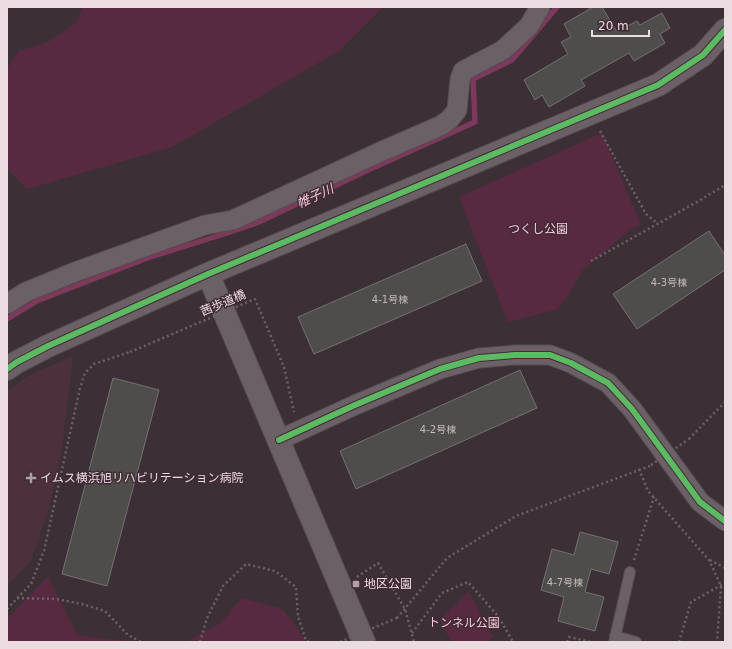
<svg xmlns="http://www.w3.org/2000/svg" width="732" height="649" viewBox="0 0 732 649" font-family="'DejaVu Sans','Noto Sans JP',sans-serif">
  <rect width="100%" height="100%" fill="#3c3036"/>
  <path fill="#4c313d" d="M73 356 62 448 49 508 31 560 7 587V391L28 376Z"/>
  <path fill="#582a41" d="M83 7H383L339 51 172 147 27 189 7 169V70L8 67 19 51 48 42 76 23Z
    M602 133 641 225 632 228 582 271 571 291 558 309 508 322 459 197Z
    M48 577 77 635 99 638 141 642H7V619Z
    M469 592 493 637 487 642H452L439 620Z
    M242 598 283 609 307 642H186L221 623Z"/>
  <g fill="none" stroke-linecap="round" stroke-linejoin="round">
    <path stroke="#7c395b" stroke-width="5.5" d="M7 319 37 301 147 258 227 233 259 222 368 170 475 122 473 79 512 60 557 7"/>
  </g>
  <path fill="#4e4d4c" stroke="#737171" d="M593 7H602L617 32 637 21 640 25 662 13 670 28 660 34 665 43 634 61 629 53 581 80 585 86 549 107 542 95 535 100 524 80 568 54 561 42 571 37 564 24Z
    M709 231 725 255V270L637 329 613 294Z
    M466 244 482 281 314 354 298 317Z
    M520 370 537 408 356 489 340 451Z
    M113 378 159 390 107 586 62 574Z
    M580 532 618 542 609 574 591 569 585 592 604 597 595 631 558 621 564 597 541 590 552 549 574 555Z"/>
  <g fill="none" stroke-linecap="round" stroke-linejoin="round">
    <g stroke="#574c51" stroke-width="12">
      <path id="service" d="M615 636 636 642
        M614 642 630 572"/>
    </g>
    <g stroke="#574c51" stroke-width="21">
      <path id="minor" d="M7 304 26 292 75 272 205 225 233 220 380 152 440 126 449 120 457 110 460 79 463 71 503 50 529 26 540 7
        M279 440 355 405 440 369 479 358 515 355H550L571 363 608 383 632 409 700 502 725 521"/>
    </g>
    <g stroke="#574c51" stroke-width="24">
      <path id="tertiary" d="M208 274 364 642
        M7 369 17 362 48 346 208 274 658 85 703 55 725 30"/>
    </g>
    <path stroke="#6d6266" stroke-width="2.5" stroke-dasharray="2 3" stroke-linecap="butt" d="M600 131 646 214 658 224
      M591 261 697 202 725 185
      M284 367 294 412
      M689 439 725 402
      M639 469 648 491 709 560 721 586 717 642
      M634 560 654 497
      M710 560 725 568
      M357 577 378 563 405 609 414 642
      M17 598 56 599 82 604 105 611 128 635 141 642
      M7 609 31 584 44 551 80 388 85 373 94 364 130 352
      M397 618 447 558 516 516 650 466
      M412 633 442 593 468 582 498 616 513 642
      M200 642 207 618 223 586 246 564 275 571 296 587 298 616 306 641 309 642
      M567 642 569 637 591 642
      M679 642 691 602 725 583"/>
    <use href="#service" stroke="#6a6065" stroke-width="10"/>
    <use href="#minor" stroke="#6a6065" stroke-width="19"/>
    <use href="#tertiary" stroke="#6a6065" stroke-width="22"/>
    <path stroke="#6d6266" stroke-width="2.5" stroke-dasharray="2 3" stroke-linecap="butt" d="M130 352 255 299 284 367
      M651 465 689 439
      M340 642 397 618"/>
    <g stroke="#412b35" stroke-width="8">
      <path id="cycleway" d="M7 369 17 362 48 346 208 274 658 85 703 55 725 30
        M279 440 355 405 440 369 479 358 515 355H550L571 363 608 383 632 409 700 502 725 521"/>
    </g>
    <use href="#cycleway" stroke="#5cba63" stroke-width="6"/>
  </g>
  <g fill="#aea0a6" stroke="#412b35" stroke-width="1.5">
    <path d="M29 472h4v4h4v4h-4v4h-4v-4h-4v-4h4z"/>
    <rect x="352" y="580" width="8" height="8" rx="2"/>
  </g>
  <g text-anchor="middle" dominant-baseline="central" stroke-width="3" stroke-linejoin="round" paint-order="stroke">
    <g font-size="10" fill="#c4b8bc">
      <text x="669" y="282">4-3号棟</text>
      <text x="390" y="299">4-1号棟</text>
      <text x="438" y="429">4-2号棟</text>
      <text x="565" y="582">4-7号棟</text>
    </g>
    <g font-size="12" fill="#f9cde0" stroke="#412b35">
      <text x="538" y="229">つくし公園</text>
      <text x="464" y="623">トンネル公園</text>
    </g>
    <g font-size="12" fill="#ebdce2" stroke="#412b35">
      <text transform="translate(223 303) rotate(-23)">茜歩道橋</text>
    </g>
    <g font-size="12" fill="#ebdce2" stroke="#412b35" text-anchor="start">
      <text x="40" y="478">イムス横浜旭リハビリテーション病院</text>
      <text x="364" y="584">地区公園</text>
    </g>
    <g font-size="13" font-style="italic" fill="#f4c8dc" stroke="#412b35">
      <text transform="translate(315 196) rotate(-25)">帷子川</text>
    </g>
  </g>
  <rect width="732" height="649" fill="none" stroke="#ebdce2" stroke-width="16"/>
  <path d="M592 30v6h57v-6" fill="none" stroke="#ebdce2" stroke-width="2"/>
  <text x="598" y="30" font-size="12" fill="#ebdce2" stroke="#412b35" stroke-width="3" paint-order="stroke">20 m</text>
</svg>
